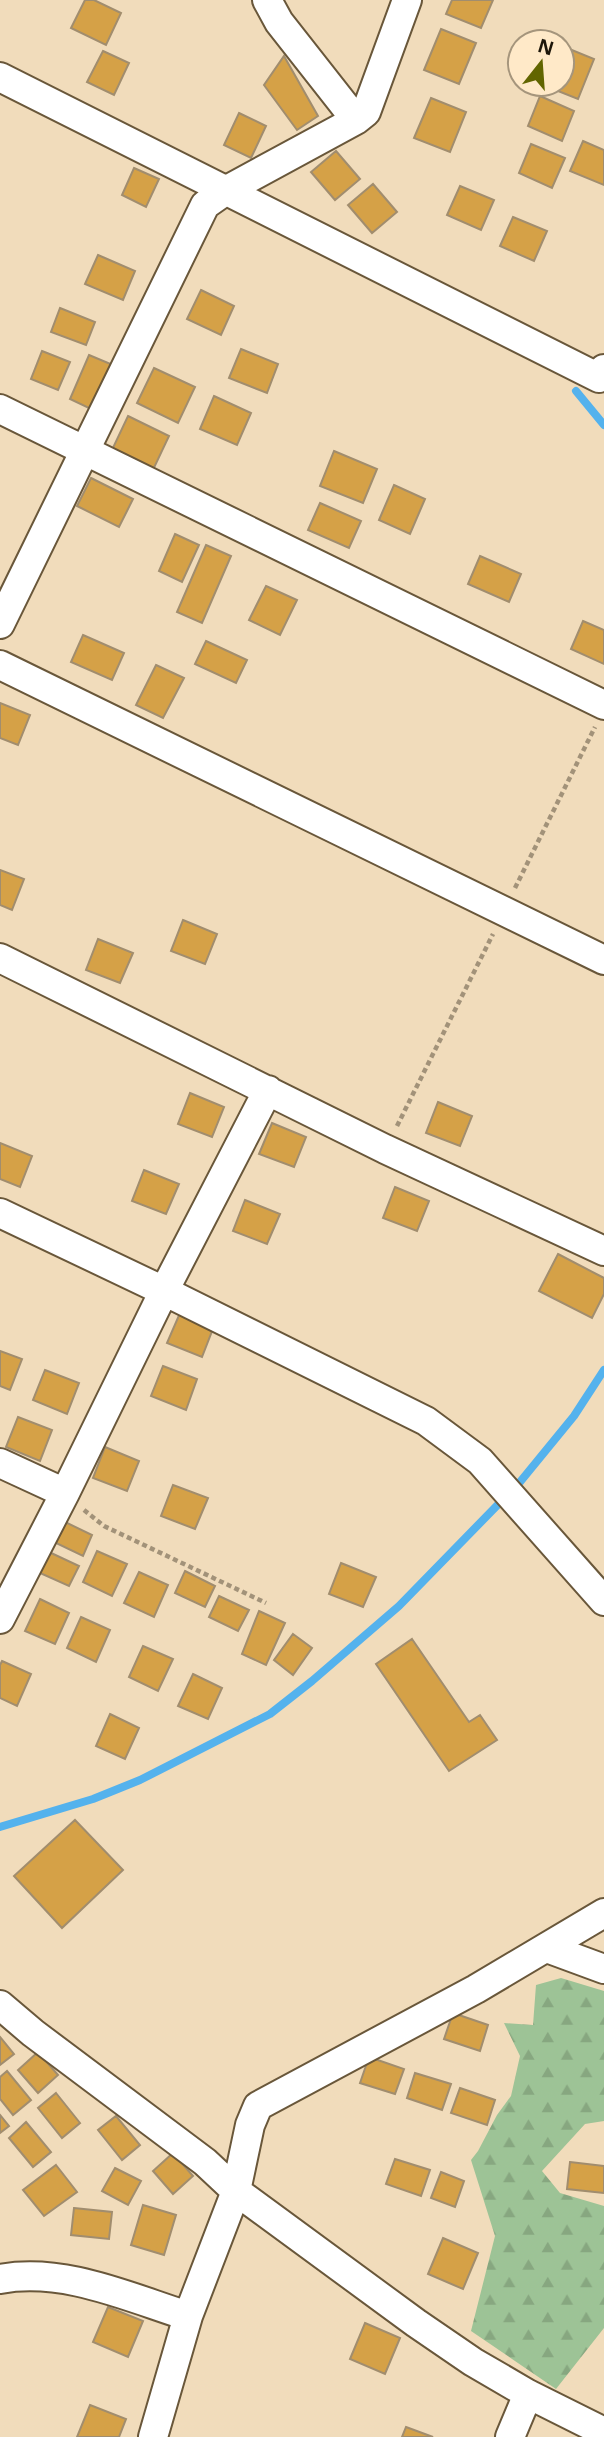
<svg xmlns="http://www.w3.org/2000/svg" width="604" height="2437" viewBox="0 0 604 2437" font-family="'Open Sans',sans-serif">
  <defs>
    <pattern id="forest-firs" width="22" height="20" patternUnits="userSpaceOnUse" patternTransform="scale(1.75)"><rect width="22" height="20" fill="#9dc396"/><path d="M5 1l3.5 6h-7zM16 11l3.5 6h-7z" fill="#87a780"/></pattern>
  </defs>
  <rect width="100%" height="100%" fill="#f1dcbb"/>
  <path fill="url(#forest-firs)" d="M561 1978 604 1991V2121L585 2124 542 2171 560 2193 604 2206V2328L556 2389 471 2331 495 2236 471 2160 478 2151 497 2115 511 2096 520 2056 504 2023 533 2025 536 1985Z"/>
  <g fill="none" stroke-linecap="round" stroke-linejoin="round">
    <path stroke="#54b2ed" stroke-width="8" d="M576 391 604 425
      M0 1827 93 1799 140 1780 270 1714 312 1681 399 1606 520 1482 574 1416 604 1370"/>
  </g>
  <path fill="#d5a147" stroke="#a18d6e" stroke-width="2" d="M85 0H94L121 13 106 45 71 28Z
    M452 0H493L481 28 446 14Z
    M441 29 476 43 459 84 424 70Z
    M562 46 594 59 578 99 543 85 562 84Z
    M103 51 129 63 114 95 87 82Z
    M284 56 318 116 297 130 264 85Z
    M540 96 574 111 562 141 528 126Z
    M431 98 466 112 450 152 414 138Z
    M239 113 266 126 251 158 224 145Z
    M583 141 604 150V185L570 171Z
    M531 144 565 158 552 188 519 173Z
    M336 151 360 179 335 200 311 172Z
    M134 168 159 179 146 207 122 195Z
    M373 184 397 212 372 233 348 205Z
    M460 186 494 200 481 230 447 215Z
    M513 217 547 231 534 261 500 246Z
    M98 255 135 271 123 300 85 284Z
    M201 290 234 306 221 335 187 319Z
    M60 308 95 322 86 345 51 332Z
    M241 349 278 364 267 393 229 378Z
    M42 351 70 362 58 390 31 379Z
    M89 355 113 365 93 410 70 399Z
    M154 368 195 387 178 423 137 403Z
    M214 396 251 413 237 445 200 429Z
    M128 416 169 436 152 472 111 452Z
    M334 451 377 469 363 503 320 486Z
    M91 478 133 499 119 527 77 506Z
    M394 485 425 499 410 534 379 520Z
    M320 503 361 521 349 548 308 530Z
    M175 534 199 545 182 582 159 571Z
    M206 545 231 556 202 623 177 612Z
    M480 556 521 574 509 602 468 584Z
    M266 586 297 600 280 635 249 620Z
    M583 621 604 630V664L571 649Z
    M83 635 124 653 112 680 71 662Z
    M206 641 247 660 236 683 195 664Z
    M156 665 184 678 163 718 136 705Z
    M0 703 30 715 18 745 0 738Z
    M0 870 24 879 12 910 0 905Z
    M183 920 217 934 205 964 171 951Z
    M98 939 133 953 120 983 86 970Z
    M190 1093 224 1107 212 1137 178 1124Z
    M438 1102 472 1116 460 1146 426 1133Z
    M272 1123 306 1137 294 1167 259 1154Z
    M0 1143 32 1156 20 1187 0 1179Z
    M144 1170 179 1184 166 1214 132 1201Z
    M395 1187 429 1201 417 1231 383 1218Z
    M245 1200 280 1214 267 1244 233 1231Z
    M558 1254 604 1278V1294L592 1318 539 1291Z
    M180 1313 214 1326 202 1357 167 1343Z
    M0 1351 22 1359 10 1390 0 1386Z
    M163 1366 197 1379 186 1410 151 1396Z
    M45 1370 79 1383 67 1414 33 1400Z
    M18 1417 52 1430 40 1461 6 1447Z
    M105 1447 139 1461 127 1491 93 1478Z
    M173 1485 208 1498 195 1529 161 1516Z
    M63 1521 92 1535 83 1556 54 1542Z
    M97 1551 127 1564 112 1596 83 1582Z
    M49 1552 79 1566 69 1586 40 1573Z
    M341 1563 376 1577 363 1607 329 1594Z
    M185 1571 215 1586 205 1607 175 1593Z
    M139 1572 168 1585 154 1617 124 1603Z
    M219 1596 249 1610 238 1631 209 1617Z
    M40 1599 69 1613 55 1644 25 1631Z
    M259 1611 285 1623 266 1665 242 1654Z
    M81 1617 110 1630 96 1662 67 1648Z
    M293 1634 312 1648 293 1675 274 1660Z
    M412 1639 469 1722 480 1715 497 1740 449 1771 376 1664Z
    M143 1646 173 1659 158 1691 129 1677Z
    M2 1661 31 1674 17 1706 0 1698V1665Z
    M193 1674 222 1688 208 1719 178 1706Z
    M110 1714 139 1728 125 1759 96 1746Z
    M75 1820 123 1870 62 1928 14 1876Z
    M453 2013 488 2025 480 2051 444 2039Z
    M0 2037 14 2054 0 2065Z
    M38 2052 58 2075 38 2093 18 2070Z
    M369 2057 404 2069 395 2094 360 2083Z
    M7 2071 31 2100 13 2115 0 2099V2077Z
    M415 2073 451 2084 442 2110 407 2098Z
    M460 2088 495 2100 487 2125 451 2113Z
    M56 2093 80 2123 62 2138 38 2108Z
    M0 2115 9 2126 0 2133Z
    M116 2116 140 2145 122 2160 98 2130Z
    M26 2122 51 2152 33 2167 9 2138Z
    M173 2153 193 2176 173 2194 153 2171Z
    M395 2159 430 2170 421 2196 386 2184Z
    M570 2162 604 2166V2193L567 2189Z
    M56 2165 77 2192 44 2216 23 2190Z
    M115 2168 141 2181 128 2205 102 2191Z
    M441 2172 464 2181 455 2207 431 2198Z
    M143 2205 176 2215 164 2255 131 2245Z
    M74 2208 112 2212 109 2239 71 2235Z
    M443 2238 478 2253 463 2289 428 2274Z
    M108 2307 143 2321 128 2357 93 2342Z
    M365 2323 400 2338 385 2374 350 2359Z
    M90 2405 126 2419 119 2437H77Z
    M406 2427 433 2437H402Z"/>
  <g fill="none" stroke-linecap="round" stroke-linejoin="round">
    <g stroke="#69573a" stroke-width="32">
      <path id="minor" d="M267 0 279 22 356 120
        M0 77 599 378 604 369
        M0 409 604 705
        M0 624 205 205 225 191 356 120 366 112 407 0
        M0 665 604 960
        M0 958 385 1149 604 1251
        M0 1213 164 1291 426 1421 480 1461 604 1601
        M0 1463 65 1493
        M0 1619 65 1493 164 1291 268 1090
        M547 1948 604 1969
        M0 2005 33 2033 205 2162 236 2191 416 2323 473 2362 528 2394 604 2432
        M0 2279C63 2267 128 2297 188 2316
        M153 2437 188 2316 236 2191 250 2125 258 2106 476 1989 604 1913
        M510 2437 528 2394"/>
    </g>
    <path stroke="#a29279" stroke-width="4.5" stroke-dasharray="5 3.5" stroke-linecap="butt" d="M515 888 595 727
      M397 1126 493 934
      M84 1510 104 1526 266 1603"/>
    <use href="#minor" stroke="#fff" stroke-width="28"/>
  </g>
  <g transform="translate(541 63) rotate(17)"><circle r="33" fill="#ffe9c8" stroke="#a5957c" stroke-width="2"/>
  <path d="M0-5L12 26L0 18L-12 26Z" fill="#626500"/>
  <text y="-10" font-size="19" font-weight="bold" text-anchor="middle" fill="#1d160a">N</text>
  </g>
</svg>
